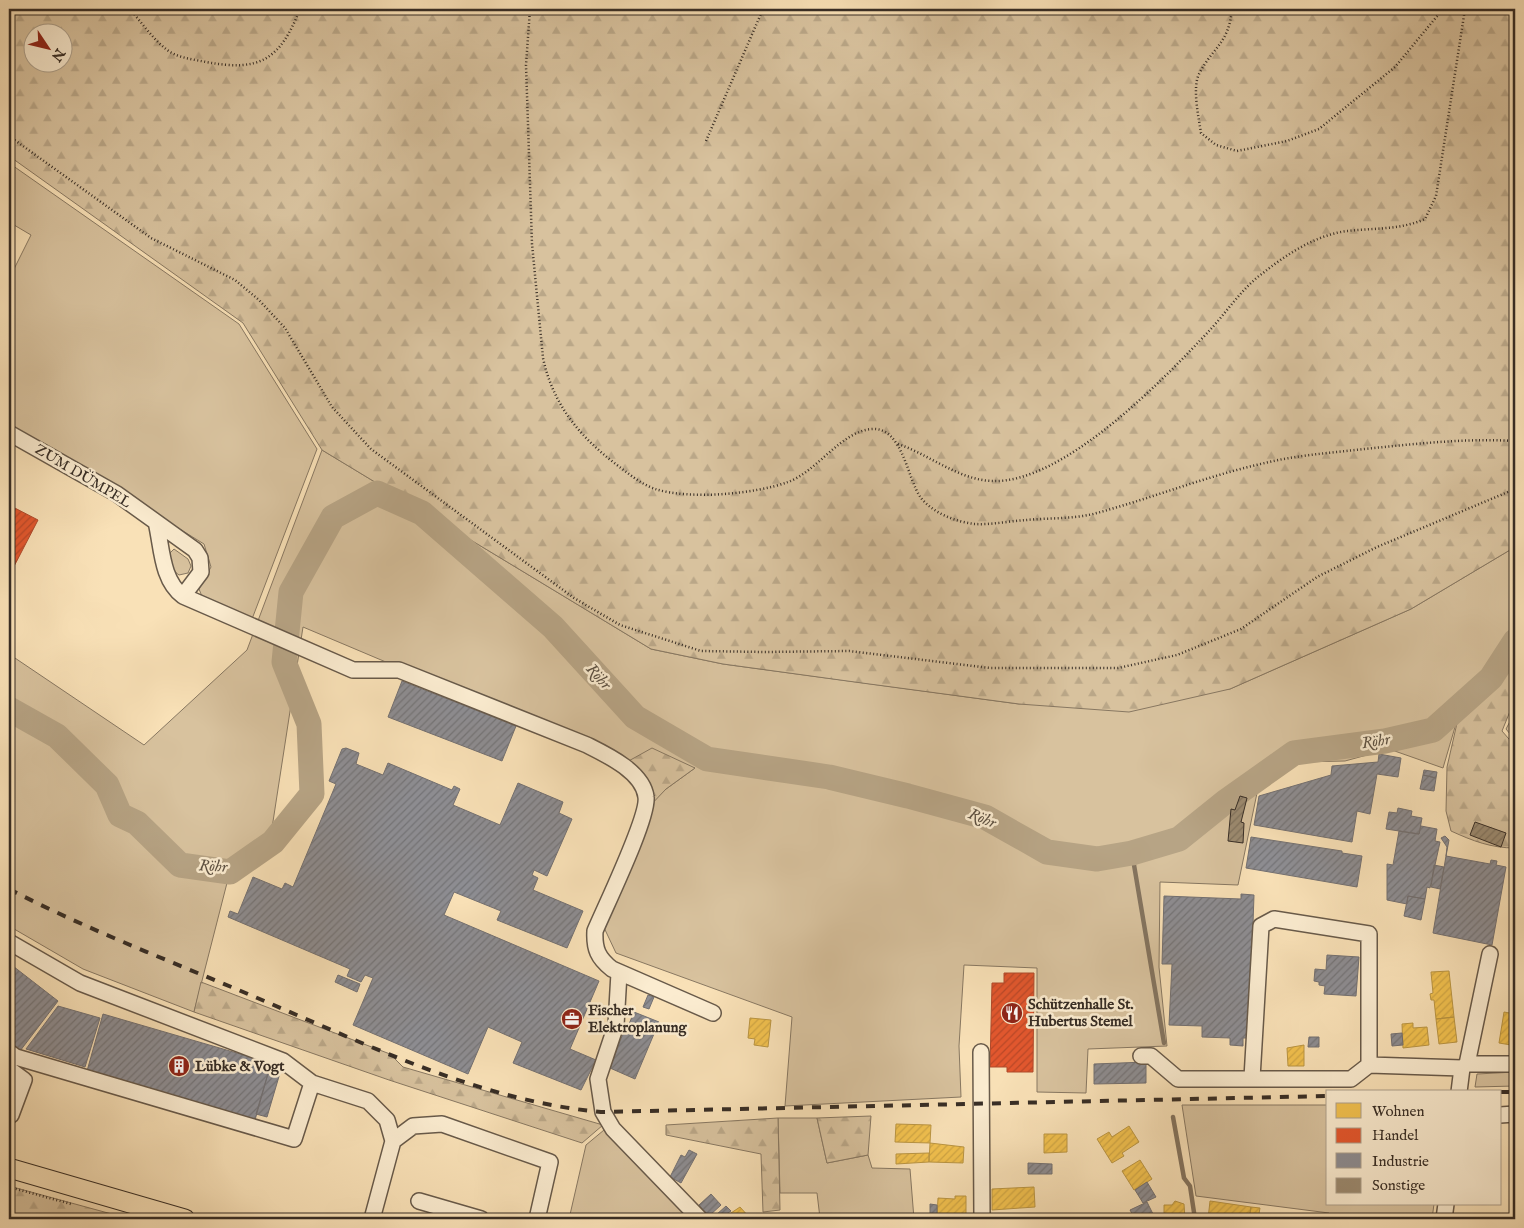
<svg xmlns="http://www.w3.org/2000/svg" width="1524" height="1228" viewBox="0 0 1524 1228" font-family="'IM FELL English',serif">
  <defs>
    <pattern id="forest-firs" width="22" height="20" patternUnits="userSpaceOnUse" patternTransform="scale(1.25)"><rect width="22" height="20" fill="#d8c29e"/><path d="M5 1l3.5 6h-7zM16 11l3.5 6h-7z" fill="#baa788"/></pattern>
    <pattern id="homes-hatch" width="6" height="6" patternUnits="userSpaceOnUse" patternTransform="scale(1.25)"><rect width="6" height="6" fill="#f2c14e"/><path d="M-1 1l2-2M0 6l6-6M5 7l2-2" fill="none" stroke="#d0a644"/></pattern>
    <pattern id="shops-hatch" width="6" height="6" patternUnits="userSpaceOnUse" patternTransform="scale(1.25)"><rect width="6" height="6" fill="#e4572e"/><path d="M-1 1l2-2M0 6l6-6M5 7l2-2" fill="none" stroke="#ba4827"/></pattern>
    <pattern id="industry-hatch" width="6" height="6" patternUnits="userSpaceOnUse" patternTransform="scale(1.25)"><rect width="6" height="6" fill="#8d8d92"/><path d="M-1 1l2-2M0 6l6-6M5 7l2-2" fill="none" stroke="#747477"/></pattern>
    <pattern id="building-hatch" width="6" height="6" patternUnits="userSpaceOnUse" patternTransform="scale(1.25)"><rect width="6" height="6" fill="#9c8b71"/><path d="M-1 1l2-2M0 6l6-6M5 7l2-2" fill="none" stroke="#80725d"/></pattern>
  </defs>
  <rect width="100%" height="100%" fill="#f9e1b7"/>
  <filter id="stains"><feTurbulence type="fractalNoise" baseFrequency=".004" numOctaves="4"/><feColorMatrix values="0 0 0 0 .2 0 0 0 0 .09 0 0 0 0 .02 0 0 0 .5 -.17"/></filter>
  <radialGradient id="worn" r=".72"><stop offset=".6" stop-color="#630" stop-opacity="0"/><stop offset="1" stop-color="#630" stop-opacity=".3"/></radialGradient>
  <path fill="#d8c29e" stroke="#887862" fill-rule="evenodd" d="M9 163 239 324 317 449 252 619 203 599 199 589 211 567 204 544 9 424V279L31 235 9 222Z
    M322 450 651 649 723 664 1019 704 1230 689 1411 609 1515 547V629L1460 710 1443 768 1389 749 1345 761 1300 762 1257 793 1238 885 1160 882 1159 967 1167 1046 1088 1049 1086 1093 1037 1092V968L964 965 959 1046 961 1097 785 1106 792 1017 616 953 599 917 647 808 625 763 303 627 270 841 228 879 194 1012 83 969 9 926V654L144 745 247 650ZM625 763 695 768 666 789 648 807Z
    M174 549 188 559 191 566 188 573 179 575C170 569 170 563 170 553Z
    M1515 712V740L1506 729Z
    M1515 1072V1086L1475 1087 1477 1074Z
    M1182 1105H1328V1204H1434L1432 1219H1329V1213L1196 1196Z
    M778 1118H817L827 1163 868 1155 872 1168 910 1169 914 1219 820 1218 817 1193H780Z
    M604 1130 686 1211 677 1219H569L586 1145Z"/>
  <path fill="url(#forest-firs)" stroke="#887862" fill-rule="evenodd" d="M9 9H1515V547L1411 609 1230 689 1129 712 1019 704 862 683 723 664 651 649 322 450 243 323 9 156ZM32 32H62V62H32Z
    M1515 629V699L1502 731 1515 746V848C1491 848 1473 841 1451 831L1446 811 1447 767 1460 710Z
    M652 748 695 768 666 789 648 808 625 763Z
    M201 982 390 1054 403 1067 603 1125 582 1143 389 1080 194 1012Z
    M871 1116 868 1155 827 1163 817 1118Z
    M778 1118 780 1210 763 1212 761 1154 666 1135V1125Z
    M9 1186 130 1219H9Z"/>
  <path fill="url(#homes-hatch)" stroke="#ba9542" d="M1449 971 1454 1017 1436 1019 1434 1000H1431L1430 994 1433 993 1431 972Z
    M1504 1012 1515 1014V1039H1512L1511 1045 1499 1043Z
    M1454 1017 1457 1042 1439 1044 1436 1019Z
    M750 1018 771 1020 768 1047 754 1045 755 1039 748 1038Z
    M1413 1023V1028L1427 1027 1429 1045 1403 1048 1402 1024Z
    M1304 1045V1066H1288L1287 1048Z
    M896 1124 931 1125 930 1143 895 1142Z
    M1129 1126 1139 1142 1122 1153 1124 1156 1112 1163 1097 1139 1109 1132 1112 1137Z
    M1044 1134H1067V1152L1044 1153Z
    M930 1143 964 1147 963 1163 929 1162Z
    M929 1153V1162L896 1164V1154Z
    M1140 1160 1152 1179 1134 1190 1122 1171Z
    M1034 1187 1035 1207 992 1210V1189Z
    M955 1196H966V1218L937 1217 938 1198 955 1199Z
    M1175 1201 1184 1204 1185 1219H1164V1205H1172Z
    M1210 1201 1251 1207 1249 1219H1208Z
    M740 1207 750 1218 749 1219H722Z
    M1251 1207 1260 1208 1258 1219 1249 1218Z"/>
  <path fill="url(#shops-hatch)" stroke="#b04a2b" d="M9 505 38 520 9 576Z
    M1004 973H1034L1033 1072H1007V1067H990L992 983H1004Z"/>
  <path fill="url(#industry-hatch)" stroke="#737071" d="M402 681 516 726 502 761 388 717Z
    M346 748 359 753 356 764 383 775 388 763 452 790 454 786 460 789 453 805 500 825 518 783 563 802 559 813 572 819 547 876 534 870 532 875 538 878 533 890 583 911 567 948 497 920 501 911 454 892 444 915 599 981 570 1049 596 1060 581 1090 513 1063 522 1042 488 1027 468 1074 353 1025 373 978 365 975 361 982 347 976 350 969 228 917 230 911 238 914 253 877 282 889 285 883 293 887 336 784 329 781 342 749Z
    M1379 754 1401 758 1398 777 1377 774 1370 814 1357 811 1352 842 1254 825 1259 796 1331 775 1332 766 1378 762Z
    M1424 770 1437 772 1436 778 1423 775Z
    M1423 775 1436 778 1434 791 1420 789Z
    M1398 808 1412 811 1411 816 1422 818 1419 834 1386 829 1389 812 1397 813Z
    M1421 826 1437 829 1435 841 1440 842 1430 888 1427 887 1425 899 1408 896 1407 904 1387 900V864L1393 865 1399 831 1419 834Z
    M1445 836 1449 840 1446 856 1447 847 1441 838Z
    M1251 837 1342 851V853L1362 856 1357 887 1246 868Z
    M1446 856 1490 864 1491 860 1497 861 1496 865 1506 867 1492 945 1433 933Z
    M1434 865 1444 867 1440 889 1431 887Z
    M1241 894 1254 895 1249 1038H1243V1046L1230 1045V1038L1202 1037V1026L1169 1025 1172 964H1162L1164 896 1241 899Z
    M1408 896 1425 899 1421 920 1404 916Z
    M1327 955 1359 957 1356 996 1324 994 1325 986 1319 985V982L1314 981 1315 969 1326 970Z
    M9 963 58 1001 20 1051 9 1043Z
    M338 975 360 984 357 992 335 982Z
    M648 995 654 997 649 1009 643 1007Z
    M58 1006 100 1018 85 1067 26 1049Z
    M634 1012 659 1022 635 1079 610 1068 625 1028 627 1029Z
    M103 1014 271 1063 255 1120 87 1071Z
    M1402 1033 1403 1045 1392 1046 1391 1034Z
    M1309 1037H1319V1047H1308Z
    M1146 1062V1083L1094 1084V1064Z
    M269 1070 280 1073 267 1117 256 1114Z
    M689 1150 697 1154 681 1183 670 1177 681 1155 685 1157Z
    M1028 1163 1052 1164V1174H1028Z
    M1147 1182 1156 1197 1143 1203 1135 1190Z
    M711 1194 721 1205 709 1216 699 1205Z
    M1147 1202 1154 1216 1148 1219H1135L1130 1210Z
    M930 1204 937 1205V1217H930Z
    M726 1206 731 1211 719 1219 716 1215Z"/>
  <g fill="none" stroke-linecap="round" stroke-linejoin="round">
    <path stroke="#84745f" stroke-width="4.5" d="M1132 853 1164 1043
      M1173 1117 1184 1178 1190 1186 1195 1219"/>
    <path stroke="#b7a485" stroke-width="25" d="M9 709 57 736 107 785 120 815 137 823 180 865 230 872 273 842 312 794 309 724 284 662 291 592 333 517 377 493 422 513 553 627 635 717 707 759 829 777 908 796 985 817 1047 852 1097 859 1132 853 1179 839 1225 802 1294 753 1385 741 1433 730 1491 678 1515 641"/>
  </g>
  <path fill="url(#building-hatch)" stroke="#372d25" d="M1240 796 1247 798 1241 822 1244 823 1243 843 1228 841 1231 809 1235 810Z
    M1475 822 1506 833 1501 847 1470 835Z"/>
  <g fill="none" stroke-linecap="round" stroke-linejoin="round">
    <g stroke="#685a4a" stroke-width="18">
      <path id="minor" d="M9 433 117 494 195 550 200 558 201 572 183 596C161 580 162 546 156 522
        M183 596 353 670H399L587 745C607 755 643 772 646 797 649 817 605 907 595 931 594 949 598 958 612 969L713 1013
        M9 942 80 983 283 1061 312 1083 368 1101 387 1120 393 1141 372 1219
        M619 973 616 1025 598 1079 603 1112 613 1129 700 1219
        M9 1052 16 1057 294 1139 312 1083
        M981 1052 982 1219
        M1141 1056H1151L1178 1079H1351L1369 1065 1462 1068
        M1467 1064H1515
        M9 1069 24 1080 11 1115
        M1252 1078 1261 926 1274 919 1369 934V1065
        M1459 1092 1462 1068 1467 1064 1490 954
        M1500 1115 1515 1114
        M393 1141 413 1126 442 1124 550 1162 537 1219
        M419 1201 481 1219
        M1444 1219 1446 1204"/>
    </g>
    <g stroke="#372d25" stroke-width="21">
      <path id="major" d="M9 1168 185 1219"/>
    </g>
    <path stroke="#372d25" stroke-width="2.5" stroke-dasharray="1 2.5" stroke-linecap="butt" d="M130 9C141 22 153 39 166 49 177 58 192 59 206 62 260 72 280 60 300 9
      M530 9 526 65 532 244 543 358C553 405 580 437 617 465 629 474 641 484 655 489 690 500 755 494 788 482 818 471 841 431 872 429 903 427 907 479 921 498 933 513 956 522 975 524 991 525 1010 521 1026 520 1047 518 1072 519 1093 514 1150 499 1206 476 1265 463 1297 455 1331 453 1364 449 1415 444 1464 438 1515 441
      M1180 9 1206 12 1218 9
      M1232 9C1229 44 1212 48 1199 74 1192 88 1199 119 1201 133L1216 145 1237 151 1287 141 1319 129 1395 67 1443 9
      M9 136 151 238 235 280 259 300 285 328 332 407 371 449 574 598 620 625 701 651 764 652 849 651 990 668H1118L1177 655 1241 629 1317 577 1377 547 1515 489
      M706 141 763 9
      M898 444C928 454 959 480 992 481 1063 484 1163 380 1209 331 1226 313 1242 288 1263 273 1287 254 1316 235 1347 231 1373 228 1401 230 1425 219L1436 196 1465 9
      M9 1187 71 1204"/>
    <use href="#minor" stroke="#fbecd0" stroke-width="15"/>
    <use href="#major" stroke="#f9e1b7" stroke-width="19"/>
    <path stroke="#372d25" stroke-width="4" stroke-dasharray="9 9" stroke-linecap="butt" d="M9 889C88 930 173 962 255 997 366 1044 480 1101 601 1112L1328 1096
      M1500 1092H1515"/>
  </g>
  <defs>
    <g id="restaurant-disc" transform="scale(1.125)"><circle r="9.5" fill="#8f2418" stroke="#fbecd0"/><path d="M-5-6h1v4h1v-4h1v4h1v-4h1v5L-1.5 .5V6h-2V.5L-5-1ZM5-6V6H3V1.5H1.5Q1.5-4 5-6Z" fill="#fff"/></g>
    <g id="office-disc" transform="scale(1.125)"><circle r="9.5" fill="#8f2418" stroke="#fbecd0"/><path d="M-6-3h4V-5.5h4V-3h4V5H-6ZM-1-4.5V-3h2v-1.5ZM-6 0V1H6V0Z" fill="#fff"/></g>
    <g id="building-disc" transform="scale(1.125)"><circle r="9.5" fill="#8f2418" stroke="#fbecd0"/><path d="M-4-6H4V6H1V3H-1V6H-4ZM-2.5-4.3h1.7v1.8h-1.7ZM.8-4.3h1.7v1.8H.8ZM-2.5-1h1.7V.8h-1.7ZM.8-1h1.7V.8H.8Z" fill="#fff"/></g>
  </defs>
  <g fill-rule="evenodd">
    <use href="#restaurant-disc" x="1012" y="1013"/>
    <use href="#office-disc" x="572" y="1019"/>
    <use href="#building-disc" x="179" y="1066"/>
  </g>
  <g text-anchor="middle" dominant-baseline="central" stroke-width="5" stroke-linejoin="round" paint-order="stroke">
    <g font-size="15" fill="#372d25" stroke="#fbecd0">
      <text transform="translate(83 476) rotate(31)">ZUM DÜMPEL</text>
    </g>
    <g font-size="15" font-weight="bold" fill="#372d25" stroke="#fbecd0" text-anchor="start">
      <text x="1028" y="1004">Schützenhalle St.<tspan x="1028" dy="17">Hubertus Stemel</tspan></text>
      <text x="588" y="1010">Fischer<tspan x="588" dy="17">Elektroplanung</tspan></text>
      <text x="195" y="1066">Lübke &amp; Vogt</text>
    </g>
    <g font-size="16" font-style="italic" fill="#5d5142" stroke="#fbecd0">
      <text transform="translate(598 677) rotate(48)">Röhr</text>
      <text transform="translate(1376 742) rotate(-9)">Röhr</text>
      <text transform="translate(982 819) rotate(22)">Röhr</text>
      <text transform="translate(213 867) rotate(3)">Röhr</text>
    </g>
  </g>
  <rect width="1524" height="1228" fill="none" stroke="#f9e1b7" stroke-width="30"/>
  <rect x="10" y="10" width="1504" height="1208" fill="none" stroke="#372d25" stroke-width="2.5"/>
  <rect x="15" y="15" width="1494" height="1198" fill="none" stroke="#372d25"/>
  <rect x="1326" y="1090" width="175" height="115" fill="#fbecd0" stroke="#ada08c"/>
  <rect x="1336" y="1103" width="25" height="15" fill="#f2c14e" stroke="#ada08c"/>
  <text x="1372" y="1116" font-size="15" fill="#372d25">Wohnen</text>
  <rect x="1336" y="1128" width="25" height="15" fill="#e4572e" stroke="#ada08c"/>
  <text x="1372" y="1140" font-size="15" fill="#372d25">Handel</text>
  <rect x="1336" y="1153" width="25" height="15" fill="#8d8d92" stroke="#ada08c"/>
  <text x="1372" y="1166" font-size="15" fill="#372d25">Industrie</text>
  <rect x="1336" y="1178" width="25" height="15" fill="#9c8b71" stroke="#ada08c"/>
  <text x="1372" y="1190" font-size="15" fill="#372d25">Sonstige</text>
  <g transform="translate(48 48) rotate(125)"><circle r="24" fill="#fbecd0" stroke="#ada08c"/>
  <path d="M0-4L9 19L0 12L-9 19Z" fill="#8f2418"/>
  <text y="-8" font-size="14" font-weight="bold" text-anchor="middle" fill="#372d25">N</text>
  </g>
  <rect width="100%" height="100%" filter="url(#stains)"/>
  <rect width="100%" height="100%" fill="url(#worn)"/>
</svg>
